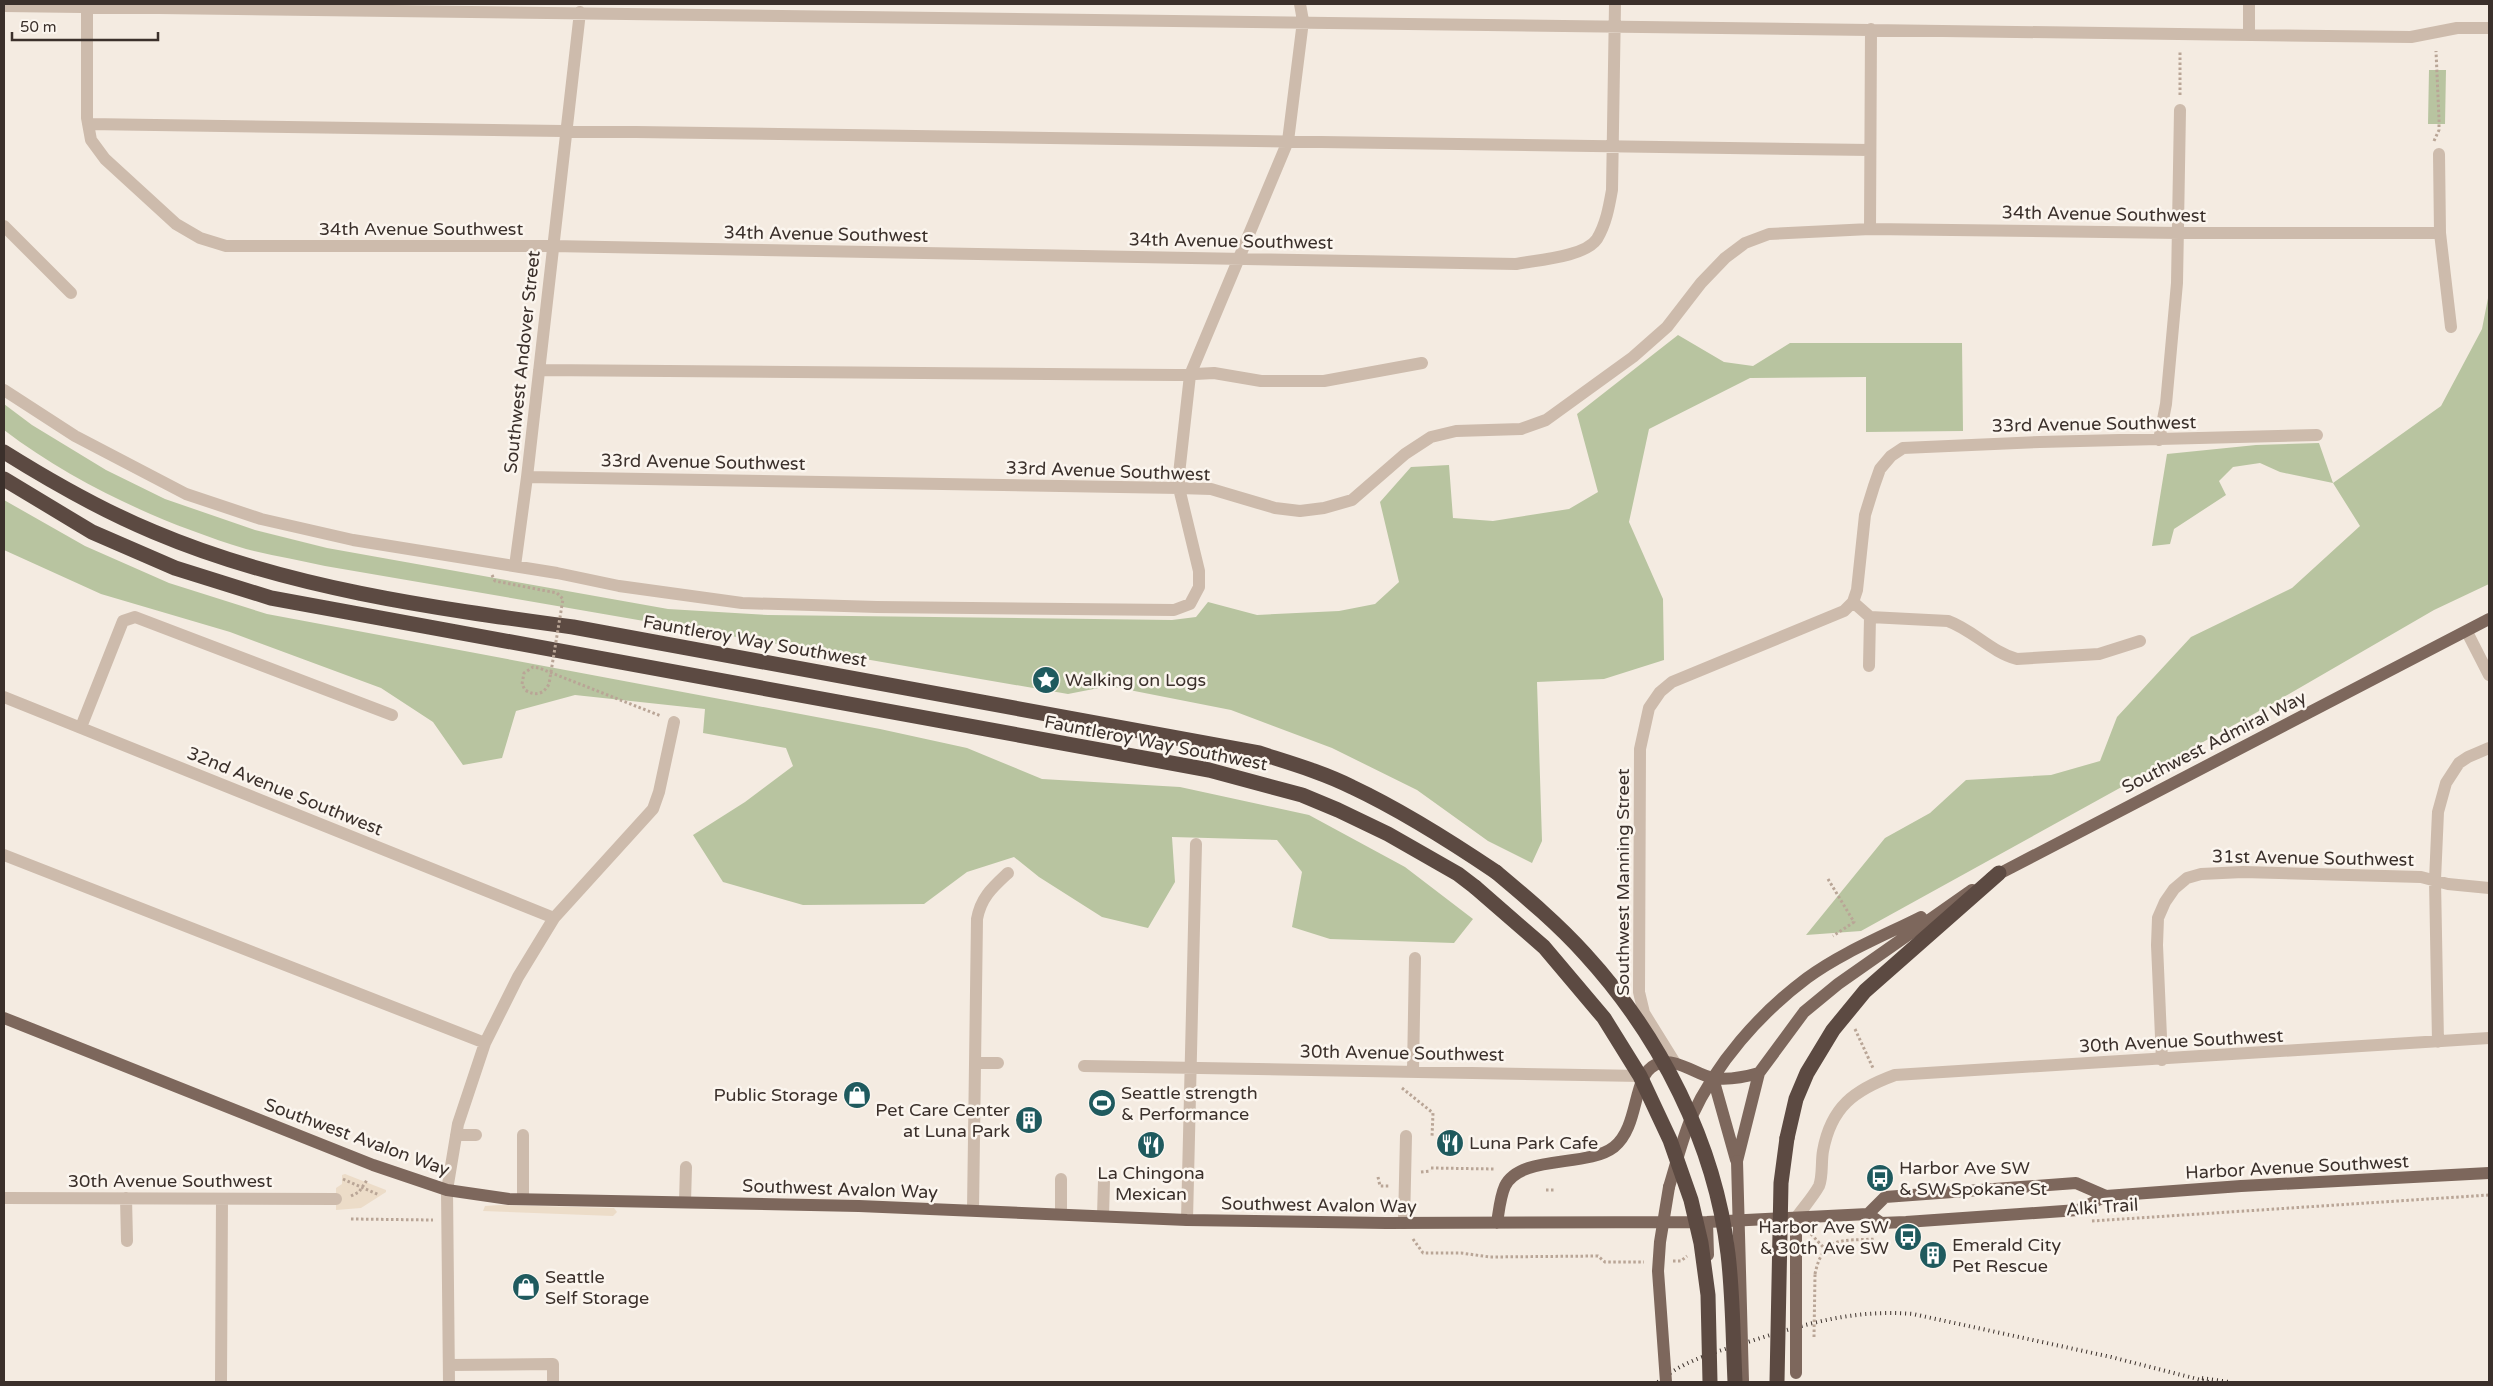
<svg xmlns="http://www.w3.org/2000/svg" width="2493" height="1386" viewBox="0 0 2493 1386" font-family="'Varela Round',sans-serif">
  <rect width="100%" height="100%" fill="#f4ebe1"/>
  <path fill="#b8c4a0" d="M2429 70H2446L2445 124H2428Z
    M2489 293V584L2434 610 2270 705 1861 931 1806 935 1885 838 1930 813 1966 780 2051 775 2100 761 2117 717 2191 637 2292 588 2360 526 2333 483 2280 472 2260 463 2233 467 2219 481 2226 495 2174 529 2170 544 2152 546 2167 454 2256 445 2319 443 2333 483 2441 406 2482 329Z
    M1678 335 1724 362 1753 366 1790 343H1962L1963 431 1866 432V377L1750 378 1649 429 1629 522 1663 599 1664 660 1604 679 1537 682 1542 841 1532 863 1488 841 1417 790 1332 748 1231 710 1109 686 1068 694 325 566C299 560 272 556 246 549 161 523 75 484 4 430V404L32 425 106 470 165 499 255 530 327 548 668 609 768 615 1172 620 1196 617 1208 602 1257 615 1339 611 1375 604 1399 582 1380 502 1411 467 1449 465 1453 518 1493 521 1569 509 1598 492 1577 414Z
    M4 500 85 546 169 583 267 614 880 729 967 748 1042 779 1180 787 1309 815 1405 867 1473 919 1454 943 1330 939 1292 927 1302 872 1277 840 1172 837 1175 882 1148 928 1102 917 1039 877 1014 857 967 872 924 904 803 905 723 882 693 835 745 802 793 766 786 748 703 733 705 709 575 695 516 711 502 758 463 765 433 722 381 688 230 632 101 594 4 550Z"/>
  <path fill="#ecdcc8" d="M345 1174 386 1190V1192L361 1208 336 1210V1188L342 1184V1175Z
    M500 1205 614 1208 617 1212 613 1216 483 1211 485 1206Z"/>
  <g fill="none" stroke-linecap="round" stroke-linejoin="round">
    <path stroke="#b9a596" stroke-width="3" stroke-dasharray="2.5 2.5" stroke-linecap="butt" d="M2180 95V51
      M2434 141 2439 130V119L2436 51
      M522 684 524 673 533 667 539 668 661 716
      M1828 879 1854 922 1833 936
      M1855 1029 1873 1068
      M1402 1088 1433 1113 1432 1137
      M1431 1168 1494 1169
      M1421 1172 1431 1171
      M1378 1177 1380 1186H1390
      M343 1179 379 1195
      M1546 1190H1556
      M351 1196 359 1192 367 1180
      M351 1219 433 1220
      M2092 1221 2489 1195
      M1811 1234 1824 1248
      M1413 1239 1423 1253H1461L1490 1257 1598 1256 1605 1262H1644
      M1673 1261H1681L1687 1256
      M1815 1274C1823 1235 1843 1241 1876 1239"/>
    <path stroke="#cdbbac" stroke-width="12" d="M87 4V118L91 140 105 159 176 224 200 238 226 246H552L1516 264C1536 260 1585 257 1597 239 1606 224 1609 207 1612 190L1615 4
      M2249 4V35
      M4 6 2411 37 2457 28H2489
      M88 124 1870 150
      M2439 154 2440 233 2451 327
      M4 226 71 293
      M1870 229 1871 29
      M539 370 1176 375 1214 373 1261 381H1324L1422 363
      M4 390 75 436 186 494 261 519 353 540 557 573 619 586 742 603 877 607 1174 610 1190 604 1199 587V571L1179 488V474L1190 375 1288 141 1303 21 1300 4
      M2159 440 2166 404 2177 283 2180 110
      M527 477 1179 488 1211 489 1275 508 1300 511 1324 508 1352 500 1405 454 1431 437 1456 431 1521 429 1546 420 1633 357 1667 327 1701 283 1725 258 1745 243 1769 234 1870 229 2179 233H2440
      M515 566 527 477 580 12
      M1853 602 1870 617 1948 621C1973 630 1991 652 2017 659L2099 654 2140 641
      M2467 632 2489 675
      M1869 666 1870 617
      M4 697 554 918
      M81 727 123 621 135 617 392 715
      M4 855 485 1043
      M2438 1042 2435 880 2438 812 2446 783 2459 763 2468 757 2489 748
      M2162 1060 2157 945 2158 918 2165 902 2174 889 2187 878 2201 874 2243 872 2421 877 2448 884 2489 888
      M975 1063H998
      M1675 1063 1644 1013 1639 992 1640 749 1649 708 1660 692 1672 682 1844 611 1853 602 1857 590 1865 515 1874 486 1880 469 1891 456 1903 448 2040 442 2317 435
      M1084 1066 1642 1076
      M1413 1071 1415 958
      M456 1135H476
      M523 1135V1199
      M1061 1179V1214
      M4 1198 336 1199
      M126 1198 127 1241
      M685 1202 686 1167
      M973 1210 977 919C981 897 993 887 1008 873
      M1103 1216 1104 1181
      M1796 1218C1803 1208 1813 1197 1819 1186 1823 1176 1821 1162 1823 1151 1831 1107 1854 1090 1895 1075L2489 1038
      M1187 1220 1196 844
      M1404 1223 1406 1136
      M449 1365 553 1364V1382
      M221 1382 222 1199
      M449 1382 447 1190 458 1124 485 1043 518 977 554 918 653 809 659 792 674 722"/>
    <path stroke="#7d675c" stroke-width="12" d="M1991 878 2489 619
      M4 1018 373 1165 447 1190 509 1199 859 1206 1187 1220 1386 1223 1707 1222 1868 1214 1885 1197 2076 1183 2106 1196
      M1713 1078 1736 1160
      M1737 1161 1759 1073 1804 1012 1838 984 1972 890
      M1669 1187C1676 1164 1682 1140 1691 1118 1716 1063 1759 1014 1807 978 1841 953 1883 936 1921 917
      M1868 1214 1881 1223 1906 1222 2078 1210 2106 1196 2241 1186 2489 1173
      M1796 1218V1279
      M1707 1222 1708 1255
      M1497 1223C1499 1211 1500 1197 1505 1186 1521 1154 1587 1168 1614 1147 1640 1126 1632 1076 1655 1065 1674 1055 1696 1075 1713 1078 1727 1080 1745 1077 1759 1073"/>
    <path stroke="#5c4a42" stroke-width="15" d="M4 452C52 482 101 510 154 532 286 588 433 608 573 627L1259 753C1290 763 1322 772 1352 787 1403 811 1450 841 1496 872
      M4 479 92 532 175 568 271 598 1209 770 1302 795 1338 810 1388 834 1458 874 1475 887
      M1787 1138 1796 1099 1807 1073 1833 1030 1865 991 1999 873"/>
    <path stroke="#3b302b" stroke-width="4" stroke-dasharray="1 4" stroke-linecap="butt" d="M2202 1378 2229 1382
      M1658 1382C1684 1360 1716 1352 1748 1342 1805 1324 1853 1309 1913 1314L2111 1357 2209 1382"/>
    <path stroke="#b9a596" stroke-width="3" stroke-dasharray="2.5 2.5" stroke-linecap="butt" d="M492 575 495 581 557 593 563 599 549 684C543 695 535 696 525 690L522 684
      M1814 1337 1815 1274"/>
    <path stroke="#7d675c" stroke-width="12" d="M1737 1161 1743 1382
      M1796 1373V1279
      M1666 1382 1658 1271 1660 1242 1669 1187"/>
    <path stroke="#5c4a42" stroke-width="15" d="M1496 872C1527 898 1558 924 1585 954 1660 1036 1715 1143 1728 1254 1733 1296 1733 1340 1735 1382
      M1475 887 1544 947 1604 1018 1640 1076 1670 1140 1691 1200 1701 1243 1708 1295 1710 1382
      M1777 1382 1781 1183 1787 1138"/>
  </g>
  <defs>
    <g id="sight-disc" transform="scale(1.4375)"><circle r="9.5" fill="#1f5a5e" stroke="#fbf5ee"/><path d="M0-6L1.8-2.2L6-1.7L2.9 1.2L3.7 5.4L0 3.3L-3.7 5.4L-2.9 1.2L-6-1.7L-1.8-2.2Z" fill="#fff"/></g>
    <g id="shop-disc" transform="scale(1.4375)"><circle r="9.5" fill="#1f5a5e" stroke="#fbf5ee"/><path d="M-5-2.5h2.3a2.7 3.5 0 0 1 5.4 0H5L5.5 6h-11ZM-1.5-2.5h3a1.5 2.3 0 0 0-3 0Z" fill="#fff"/></g>
    <g id="stadium-disc" transform="scale(1.4375)"><circle r="9.5" fill="#1f5a5e" stroke="#fbf5ee"/><path d="M0-5a6.5 5 0 1 0 0 10a6.5 5 0 1 0 0-10ZM-3.5-1.8h7v3.6h-7Z" fill="#fff"/></g>
    <g id="building-disc" transform="scale(1.4375)"><circle r="9.5" fill="#1f5a5e" stroke="#fbf5ee"/><path d="M-4-6H4V6H1V3H-1V6H-4ZM-2.5-4.3h1.7v1.8h-1.7ZM.8-4.3h1.7v1.8H.8ZM-2.5-1h1.7V.8h-1.7ZM.8-1h1.7V.8H.8Z" fill="#fff"/></g>
    <g id="restaurant-disc" transform="scale(1.4375)"><circle r="9.5" fill="#1f5a5e" stroke="#fbf5ee"/><path d="M-5-6h1v4h1v-4h1v4h1v-4h1v5L-1.5 .5V6h-2V.5L-5-1ZM5-6V6H3V1.5H1.5Q1.5-4 5-6Z" fill="#fff"/></g>
    <g id="bus-disc" transform="scale(1.4375)"><circle r="9.5" fill="#1f5a5e" stroke="#fbf5ee"/><path d="M-5-6H5V4H4V6H2V4H-2V6H-4V4H-5ZM-3.5-4V0h7V-4ZM-3.5 1.2v1.5H-2V1.2ZM2 1.2v1.5H3.5V1.2Z" fill="#fff"/></g>
  </defs>
  <g fill-rule="evenodd">
    <use href="#sight-disc" x="1046" y="680"/>
    <use href="#shop-disc" x="857" y="1095"/>
    <use href="#stadium-disc" x="1102" y="1103"/>
    <use href="#building-disc" x="1029" y="1120"/>
    <use href="#restaurant-disc" x="1450" y="1143"/>
    <use href="#restaurant-disc" x="1151" y="1145"/>
    <use href="#bus-disc" x="1880" y="1178"/>
    <use href="#bus-disc" x="1908" y="1237"/>
    <use href="#building-disc" x="1933" y="1255"/>
    <use href="#shop-disc" x="526" y="1287"/>
  </g>
  <g text-anchor="middle" dominant-baseline="central" stroke-width="5" stroke-linejoin="round" paint-order="stroke">
    <g font-size="18" fill="#3b302b" stroke="#fbf5ee">
      <text transform="translate(2104 214) rotate(1)">34th Avenue Southwest</text>
      <text x="421" y="229">34th Avenue Southwest</text>
      <text transform="translate(826 234) rotate(1)">34th Avenue Southwest</text>
      <text transform="translate(1231 241) rotate(1)">34th Avenue Southwest</text>
      <text transform="translate(522 362) rotate(-84)">Southwest Andover Street</text>
      <text transform="translate(2094 424) rotate(-1)">33rd Avenue Southwest</text>
      <text transform="translate(703 462) rotate(1)">33rd Avenue Southwest</text>
      <text transform="translate(1108 471) rotate(2)">33rd Avenue Southwest</text>
      <text transform="translate(755 641) rotate(10)">Fauntleroy Way Southwest</text>
      <text transform="translate(2214 742) rotate(-27)">Southwest Admiral Way</text>
      <text transform="translate(1156 743) rotate(11)">Fauntleroy Way Southwest</text>
      <text transform="translate(285 791) rotate(22)">32nd Avenue Southwest</text>
      <text transform="translate(2313 858) rotate(1)">31st Avenue Southwest</text>
      <text transform="translate(1623 882) rotate(-90)">Southwest Manning Street</text>
      <text transform="translate(2181 1041) rotate(-3)">30th Avenue Southwest</text>
      <text transform="translate(1402 1053) rotate(1)">30th Avenue Southwest</text>
      <text transform="translate(357 1137) rotate(20)">Southwest Avalon Way</text>
      <text transform="translate(2297 1167) rotate(-3)">Harbor Avenue Southwest</text>
      <text x="170" y="1181">30th Avenue Southwest</text>
      <text transform="translate(840 1189) rotate(2)">Southwest Avalon Way</text>
      <text transform="translate(1319 1205) rotate(1)">Southwest Avalon Way</text>
      <text transform="translate(2102 1207) rotate(-4)">Alki Trail</text>
    </g>
    <g font-size="18" fill="#3b302b" stroke="#fbf5ee" text-anchor="start">
      <text x="1065" y="680">Walking on Logs</text>
      <text x="1121" y="1093">Seattle strength<tspan x="1121" dy="21">&amp; Performance</tspan></text>
      <text x="838" y="1095" text-anchor="end">Public Storage</text>
      <text x="1010" y="1110" text-anchor="end">Pet Care Center<tspan x="1010" dy="21">at Luna Park</tspan></text>
      <text x="1469" y="1143">Luna Park Cafe</text>
      <text x="1899" y="1168">Harbor Ave SW<tspan x="1899" dy="21">&amp; SW Spokane St</tspan></text>
      <text x="1151" y="1173" text-anchor="middle">La Chingona<tspan x="1151" dy="21">Mexican</tspan></text>
      <text x="1889" y="1227" text-anchor="end">Harbor Ave SW<tspan x="1889" dy="21">&amp; 30th Ave SW</tspan></text>
      <text x="1952" y="1245">Emerald City<tspan x="1952" dy="21">Pet Rescue</tspan></text>
      <text x="545" y="1277">Seattle<tspan x="545" dy="21">Self Storage</tspan></text>
    </g>
  </g>
  <rect width="2493" height="1386" fill="none" stroke="#3b302b" stroke-width="10"/>
  <path d="M12 32v8h146v-8" fill="none" stroke="#3b302b" stroke-width="2.5"/>
  <text x="20" y="32" font-size="15" fill="#3b302b" stroke="#fbf5ee" stroke-width="4" paint-order="stroke">50 m</text>
</svg>
